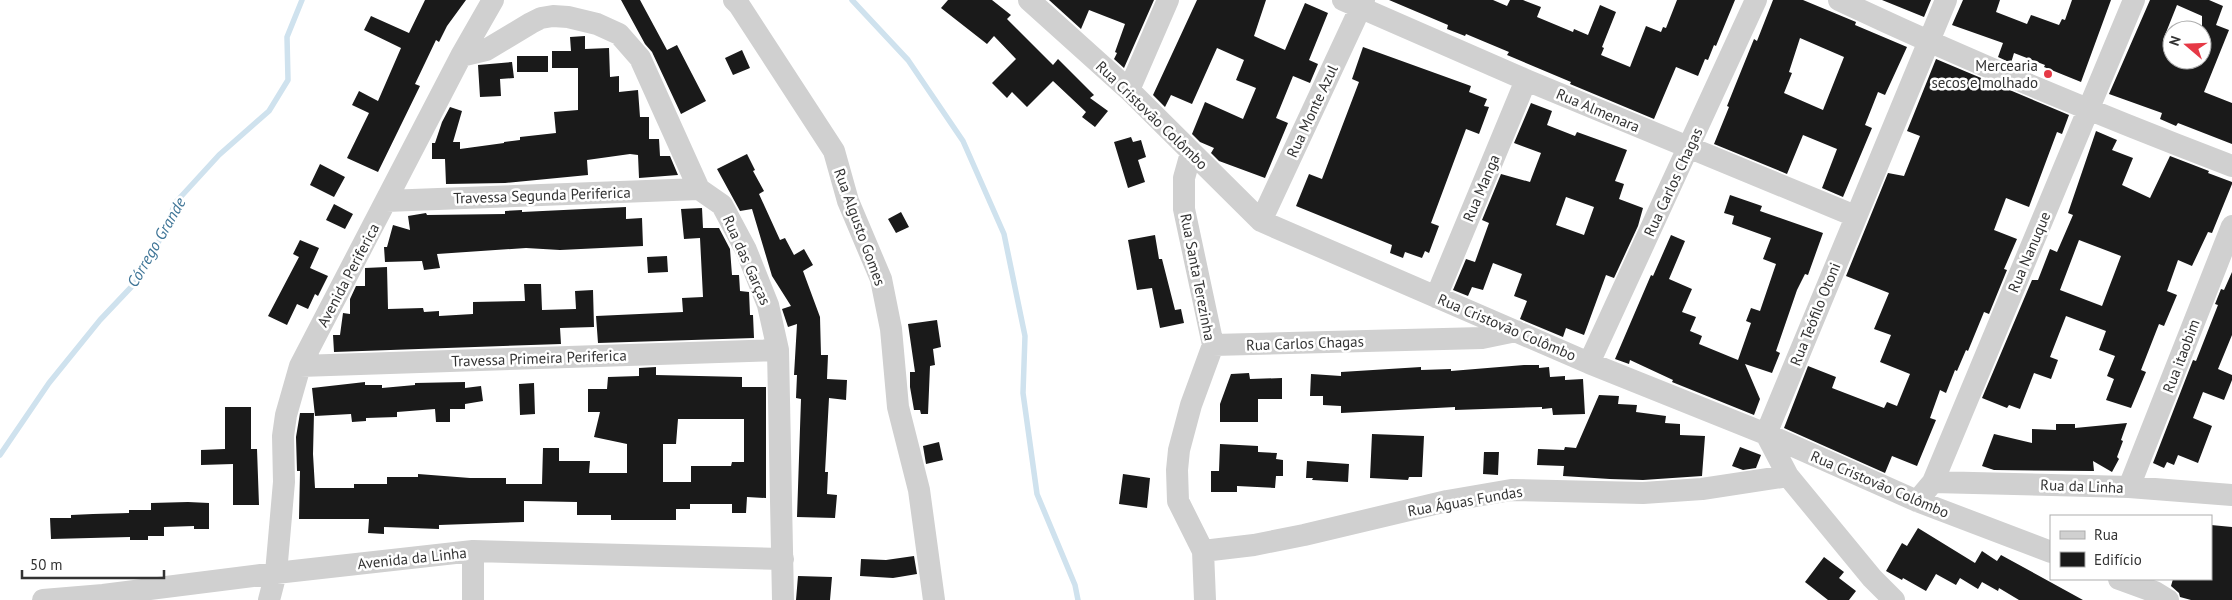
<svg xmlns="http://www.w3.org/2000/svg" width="2232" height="600" viewBox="0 0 2232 600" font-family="'PT Sans',sans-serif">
  <rect width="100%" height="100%" fill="#fff"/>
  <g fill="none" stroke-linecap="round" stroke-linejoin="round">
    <path stroke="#cfe2ee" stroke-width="5.5" d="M852 0 908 60 963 141 1004 234 1025 336 1023 393 1037 494 1075 585 1078 600
      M0 455 49 383 100 320 135 283 159 241 176 202 219 155 269 111 288 80 287 37 302 0"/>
  </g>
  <path fill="#1a1a1a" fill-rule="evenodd" d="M425 0H466L447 26 439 42 436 40 415 84 420 86 378 172 347 158 369 113 352 105 359 91 378 101 401 48 364 30 371 16 409 33Z
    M621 0H640L667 50 677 45 706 101 681 114 652 52 645 44Z
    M948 0H992L1011 15 1007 19 1053 65 1058 59 1094 95 1090 98 1108 111 1095 127 1082 117 1086 112 1053 81 1027 107 1012 92 1007 98 992 83 1016 59 994 36 987 44 941 8Z
    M1049 0H1154L1124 68 1114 59 1117 53 1115 52 1125 24 1089 10 1081 29Z
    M1197 0H1266L1254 36 1285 50 1305 3 1328 13 1309 60 1318 64 1310 83 1293 76 1276 118 1288 123 1265 178 1219 161 1211 153 1214 148 1200 142 1192 134 1205 102 1243 119 1256 88 1236 80 1244 60 1217 48 1192 104 1171 95 1165 107 1153 95Z
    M1389 0H1493L1507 6 1510 0H1523L1541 7 1537 17 1573 32 1574 29 1588 35 1600 5 1616 12 1602 47 1604 48 1601 55 1630 67 1646 26 1661 32 1663 27 1666 28 1677 0H1735L1716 46 1714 45 1708 60 1705 59 1698 76 1676 67 1654 119 1570 84 1571 82 1507 55 1509 52 1466 34 1465 36 1447 29 1448 25Z
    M1773 0H1803L1856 22 1855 25 1907 47 1885 95 1878 92 1865 125 1872 128 1843 197 1822 188 1837 149 1803 135 1787 174 1714 144 1729 107 1727 106 1735 86 1754 39 1757 41ZM1800 38 1844 57 1823 110 1784 93 1792 73 1789 72Z
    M1882 0H1931L1924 17Z
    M1963 0H2000L1996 12 2027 24 2031 15 2059 25 2062 19 2065 20 2072 0H2111L2081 82 2044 67 2045 65 2014 53 2011 63 1998 57 2003 43 1952 25Z
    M2150 0H2209L2223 6 2216 25 2229 30 2204 92 2232 103V144L2178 123 2176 126 2160 119 2162 113 2109 94ZM2177 5 2202 16V60H2172V44L2163 40Z
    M585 36V49L609 48 610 77 619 76V92L638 90 640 117H649V139H659L660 156H670L678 175 639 178 638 155 630 154 587 160 588 175 505 183 446 184 445 159H432V143H435L442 122 450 107 462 111 453 142H460V149L504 143V142L520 140V137L556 133 554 112 578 110V68H552V51H571L570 37Z
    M1363 47 1471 86 1469 92 1487 99 1484 106 1489 107 1479 134 1466 129 1431 223 1439 226 1429 253 1425 251 1422 258 1405 252 1403 258 1390 253 1392 245 1296 206 1309 174 1322 179 1359 82 1352 79Z
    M742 50 750 68 733 75 725 58Z
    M517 56H548V72H517Z
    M1936 59 2069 115 2062 134 2057 132 2029 207 2006 198 1994 230 2017 239 2004 269 2007 270 1989 314 1984 312 1968 351 1966 350 1957 371 1955 370 1946 393 1940 390 1930 418 1936 420 1917 466 1892 456 1885 473 1784 428 1808 366 1836 377 1832 388 1884 408 1887 402 1897 406 1910 374 1880 362 1891 335 1874 329 1889 293 1846 276 1888 173 1904 176 1920 136 1907 131Z
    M512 62 514 78 500 79 501 96 480 97 478 65Z
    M1531 103 1552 111 1547 125 1575 136 1577 132 1627 150 1615 181 1624 184 1619 199 1643 208 1638 226 1614 278 1606 275 1584 335 1566 328 1563 337 1520 319 1527 301 1514 296 1522 274 1493 263 1483 290 1472 287 1468 296 1453 290 1466 259 1475 262 1489 223 1482 220 1501 174 1530 182 1541 153 1514 143ZM1566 197 1594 207 1584 235 1556 225Z
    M2096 131 2117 140 2112 150 2133 158 2122 185 2150 198 2170 156 2209 171 2208 173 2232 182V184L2212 233 2208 232 2192 266 2178 260 2167 291 2177 295 2164 326 2159 324 2141 370 2146 372 2131 408 2106 400 2114 379 2107 376 2115 356 2099 350 2106 331 2066 316 2050 357 2058 360 2051 379 2034 373 2020 409 2009 405 2007 408 1982 398 2032 280H2038L2050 249 2057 252 2073 215 2068 213ZM2079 240 2121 256 2102 306 2060 290Z
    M1131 137 1133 142 1141 140 1146 157 1138 160 1145 182 1128 188 1114 142Z
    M747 154 755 170 753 171 764 191 759 194 780 240 785 238 794 255 804 249 813 265 803 271 820 317 821 355H828L827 379 847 380 846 400 829 398 825 472H828L827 494 837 495 835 518 797 517 801 399 796 398 797 375H794L797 324 788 327 782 309 791 306 772 276 752 209 740 211 717 169Z
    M320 164 345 177 334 197 310 185Z
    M1730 195 1762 206 1760 211 1823 233 1808 275 1805 274 1797 290 1776 351 1780 353 1772 373 1745 364 1760 399 1754 415 1672 382 1673 380 1630 360 1629 364 1615 359 1651 275 1653 276 1671 235 1685 241 1669 279 1692 289 1682 312 1696 317 1690 331 1702 336 1699 344 1738 360 1751 323 1746 321 1751 308 1760 311 1776 264 1763 259 1771 238 1732 224 1734 216 1724 213Z
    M334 204 353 214 345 229 326 220Z
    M626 207V219L642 218 643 246 560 250 526 248 437 254 440 268 424 270 422 261 385 262 384 247H387L393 225 410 230 408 216 426 213 427 215 505 214V211L522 210V212Z
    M702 208 703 228H719L730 249 732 275H739L740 291 749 292 750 315H753L754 338 598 343 596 316 683 312 682 298 703 297 700 238 684 239 681 209Z
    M901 212 909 227 896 233 888 219Z
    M1155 235 1159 259H1162L1175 310 1181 309 1184 323 1160 328 1152 288 1137 290 1128 240Z
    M300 240 319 248 310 268 328 276 318 296 315 294 308 309 297 304 287 325 268 316 299 257 293 254Z
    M667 256 668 272 648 273 647 257Z
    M387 267 388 309 423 308 424 312 439 311V316L473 314V302L525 301 524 284H541L542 310 576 309 575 291 593 290 594 327 560 328 561 344 334 352 333 335H340L343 313 350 314V299L356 286H365V268Z
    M2232 272V335L2218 369 2232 375V380L2224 400 2203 392 2193 418 2212 426 2198 463 2178 455 2174 465 2167 462 2164 468 2153 463 2193 360 2196 361 2218 305 2215 304 2221 289 2224 290Z
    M937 320 941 347 933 349 935 365 930 366 928 414H921L920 410H914L910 387V372H915L908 324Z
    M1524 365H1539V368L1549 367 1550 377 1565 376V380L1583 379 1585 414 1553 415 1552 408 1542 409V407L1455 410V407L1341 413V406L1323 405V396H1310L1311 374 1341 376V372L1421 367V370L1451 369V371Z
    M656 367V375L742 377V387H766V498L747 497 746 513H732V504H690V509H676V520H611V515H577V502L524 501V522L439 525V529L384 527V534L368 533 369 519H299L300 471H297L296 437 300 413H314L313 454 315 488H354V484H387V477H418V474L470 478H506V484H542L543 448H559V461H590L589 473H627V444L594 437 600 412H588V389H607L608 377 639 376V368ZM678 419H744V462H732L731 466H691V482H663V444H676Z
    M1249 373 1250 379 1282 378V399H1258V422H1220V404L1231 374Z
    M365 382V385H382V388L415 385V383L465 382V388L481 386 483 401 465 404V409H450V422H436L435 409 397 412V417L366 418V421L352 422 351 414 315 416 312 388Z
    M534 383 535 414 520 415 519 384Z
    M1599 395 1619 396 1618 404 1637 405 1636 412 1666 416 1665 423 1680 424V435L1705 436 1702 476 1643 480 1610 479 1563 476 1564 466 1537 465 1538 449 1564 450 1565 447 1576 448Z
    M225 407H251V449H257L259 505H233V464L201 465V450L225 449Z
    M2127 423 2121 440 2123 441 2117 457 2119 459 2112 472 2093 461 2094 471 1994 470 1982 466 1994 434 2032 443V429L2056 430V424H2075V428Z
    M1372 434 1424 436 1422 477H1409L1408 480 1370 478Z
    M939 442 943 460 926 464 923 446Z
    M1220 444 1258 446V452L1277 453 1276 459 1283 460V476H1276L1275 488 1237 486V492H1211V471H1219Z
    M1740 447 1761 455 1756 468 1743 470 1732 466Z
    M1484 452H1499L1498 475 1483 474Z
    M1307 461 1349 464 1348 482 1312 480 1313 478H1306Z
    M1123 474 1150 478 1147 508 1119 504Z
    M188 502 209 503V529H194V526L164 527V536H148V540H130V537L51 539 50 518H71V515L93 514 129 513V510H151V503Z
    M2211 525 2232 527V600H2191L2180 597 2179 593 2171 586 2173 579H2211Z
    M1918 528 1975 563 1982 551 1997 561 2001 555 2083 600H2019L1999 588 1998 591 1982 582 1978 589 1960 578 1956 585 1936 574 1926 591 1903 578 1902 580 1886 571 1902 543 1907 546Z
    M914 556 917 574 893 578 860 576 861 559 886 560Z
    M1824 557 1844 572 1839 578 1856 591 1849 600H1828L1805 582Z
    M798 576 832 577 830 600H796Z"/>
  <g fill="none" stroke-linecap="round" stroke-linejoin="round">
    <path stroke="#d0d0d0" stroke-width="22" d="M734 0 739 5 834 151 848 201 881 279 891 329 898 407 919 490 934 600
      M1029 0 1129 90 1261 221 1589 363 1766 434 1917 501 2051 552
      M1343 0 1526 80 1855 216
      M1839 0C1968 61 2099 115 2232 166
      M461 56 486 50 531 23 541 18 553 16 568 17 597 24 619 34 640 58 699 189 722 205 746 250 768 305 778 350 783 600
      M1129 90 1168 0
      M1191 153 1184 178V209L1213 345 1191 405 1179 450 1177 470 1178 501 1203 551 1205 600
      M386 201 699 189
      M1261 221 1364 0
      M1436 297 1526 80
      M1213 345 1482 338 1516 331
      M1589 363 1756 0
      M300 366 778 350
      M1933 482 2129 487 2232 495
      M2129 487 2232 226
      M1917 501 1933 482 2134 0
      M473 551V600
      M1203 551 1254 545 1304 535 1447 501 1511 490 1643 493 1702 489 1788 476
      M2119 579 2155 592 2168 600
      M43 600 103 595 276 573 473 551 783 559
      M269 600 276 573 284 482 283 436 286 415 300 366 461 56 493 0
      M1894 600 1872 578 1788 476 1766 434 1946 0"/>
  </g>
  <circle fill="#e63946" stroke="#fff" stroke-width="2" cx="2048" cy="74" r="5"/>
  <g text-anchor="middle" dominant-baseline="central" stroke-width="5" stroke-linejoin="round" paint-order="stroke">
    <g font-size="15" fill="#333" stroke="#fff" text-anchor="end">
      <text x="2038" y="65">Mercearia<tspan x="2038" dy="17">secos e molhado</tspan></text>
    </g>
    <g font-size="15" fill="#333" stroke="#fff">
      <text transform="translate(1598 110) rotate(23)">Rua Almenara</text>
      <text transform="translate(1312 111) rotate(-65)">Rua Monte Azul</text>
      <text transform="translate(1152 115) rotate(44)">Rua Cristovão Colômbo</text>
      <text transform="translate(1673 182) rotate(-65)">Rua Carlos Chagas</text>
      <text transform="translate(1481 188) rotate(-67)">Rua Manga</text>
      <text transform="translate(542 195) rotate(-2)">Travessa Segunda Periferica</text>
      <text transform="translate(860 227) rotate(70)">Rua Algusto Gomes</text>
      <text transform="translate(2029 252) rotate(-67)">Rua Nanuque</text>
      <text transform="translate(747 260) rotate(66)">Rua das Garças</text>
      <text transform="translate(348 275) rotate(-62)">Avenida Periferica</text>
      <text transform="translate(1198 277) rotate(79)">Rua Santa Terezinha</text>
      <text transform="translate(1815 314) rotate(-68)">Rua Teófilo Otoni</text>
      <text transform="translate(1507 327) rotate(23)">Rua Cristovão Colômbo</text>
      <text transform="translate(1305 343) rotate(-2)">Rua Carlos Chagas</text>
      <text transform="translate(2181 356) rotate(-69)">Rua itaobim</text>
      <text transform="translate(539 358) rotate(-2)">Travessa Primeira Periferica</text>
      <text transform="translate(1880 484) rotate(23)">Rua Cristovão Colômbo</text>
      <text transform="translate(2082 486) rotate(2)">Rua da Linha</text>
      <text transform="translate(1465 501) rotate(-10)">Rua Águas Fundas</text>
      <text transform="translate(412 558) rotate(-6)">Avenida da Linha</text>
    </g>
    <g font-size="16" font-style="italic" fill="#3f7597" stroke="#fff">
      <text transform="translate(156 242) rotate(-60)">Córrego Grande</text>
    </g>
  </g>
  <rect x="2050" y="515" width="162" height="65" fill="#ffffff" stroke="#adadad"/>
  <rect x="2060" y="531" width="25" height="8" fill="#d0d0d0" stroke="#adadad"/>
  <text x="2094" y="540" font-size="15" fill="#333333">Rua</text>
  <rect x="2060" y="552" width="25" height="15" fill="#1a1a1a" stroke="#adadad"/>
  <text x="2094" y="565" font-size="15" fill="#333333">Edifício</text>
  <g transform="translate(2187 45) rotate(289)"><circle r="24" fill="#ffffff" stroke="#adadad"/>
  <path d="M0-4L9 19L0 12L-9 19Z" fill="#e63946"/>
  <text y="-8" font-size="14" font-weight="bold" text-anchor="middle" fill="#333333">N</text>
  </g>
  <path d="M22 570v8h142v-8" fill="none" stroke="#333333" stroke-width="2.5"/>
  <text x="30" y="570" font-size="15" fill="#333333" stroke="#ffffff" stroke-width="4" paint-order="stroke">50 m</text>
</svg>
